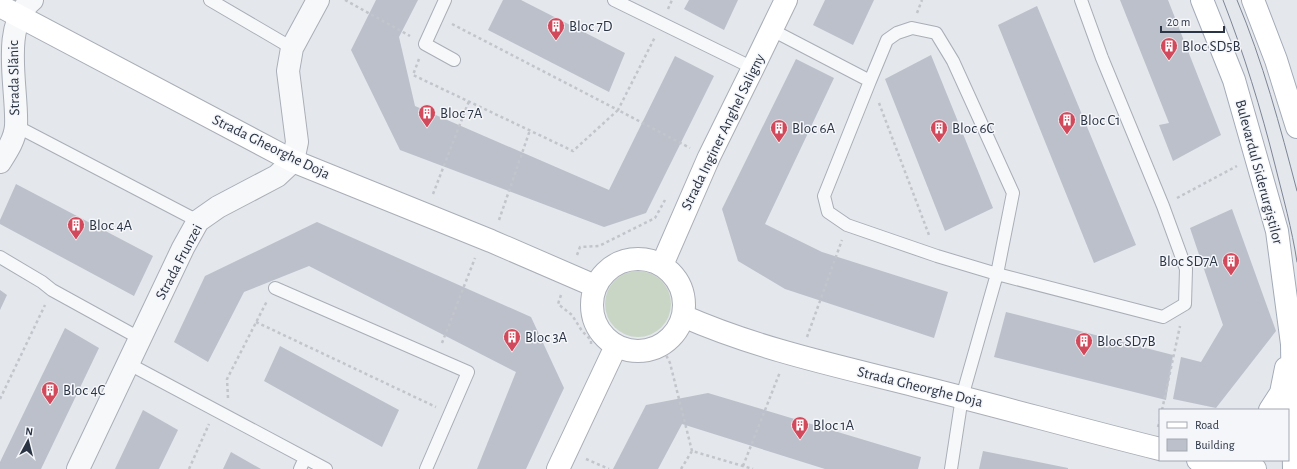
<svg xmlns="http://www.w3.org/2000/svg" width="1297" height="469" viewBox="0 0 1297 469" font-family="'Alegreya Sans',sans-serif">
  <rect width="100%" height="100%" fill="#e4e7ec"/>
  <path fill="#c9d6c5" d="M605 304a33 33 0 1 1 66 0a33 33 0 1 1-66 0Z"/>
  <path fill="#bbc0ca" d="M376 0H418L399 37 415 106 609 190 675 56 714 76 646 213 604 227 400 150 351 50Z
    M503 0H521L625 53 609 92 488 30Z
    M689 0H738L724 30 684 9Z
    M825 0H874L853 45 813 25Z
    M1120 0H1168L1221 135 1173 161 1159 125 1169 123Z
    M1037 6 1136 245 1094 263 998 25Z
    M931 55 993 208 945 231 885 79Z
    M796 59 834 78 765 224 822 252 948 292 934 338 785 289 738 261 722 209Z
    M16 184 153 256 134 296 0 224V220Z
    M1232 209 1276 331 1216 408 1173 399 1181 357 1201 362 1223 325 1190 228Z
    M317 222 531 317 564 388 526 469H477L516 372 309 266 244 292 208 362 174 342 205 276Z
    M0 290 7 295 0 310Z
    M1006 312 1173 355 1166 400 994 357Z
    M65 328 99 348 41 469H0V462Z
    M280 346 399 410 382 447 264 381Z
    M708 393 921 457 918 469H825L682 424 658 469H613L646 405Z
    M143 410 178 430 159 469H115Z
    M983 451 1068 468V469H979Z
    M231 452 261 469H223Z"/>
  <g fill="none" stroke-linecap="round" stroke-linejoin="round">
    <g stroke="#a9aeb7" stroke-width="14">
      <path id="lane" d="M210 0 292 48
        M445 0 425 44 454 60
        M614 0 753 68
        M772 30 870 81 824 196 828 212 847 225 937 256 997 274 1163 317 1185 304 1186 269 1163 206 1102 58 1081 0
        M870 81 887 40 897 33 912 28 936 33 953 61 1013 193 997 274 962 397 951 469
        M16 126 198 221
        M0 257 42 282 52 290 141 339
        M275 288 468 372 426 469
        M129 364 326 469
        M300 469 305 458"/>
    </g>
    <g stroke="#a9aeb7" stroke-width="24">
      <path id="street" d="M0 162C7 151 15 139 16 126 18 89 0 26 32 0
        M78 469 183 248 198 221 218 207 277 176 293 161 297 142 288 71 292 48 318 0"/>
    </g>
    <g stroke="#a9aeb7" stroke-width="24">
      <path id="secondary" d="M0 6 293 161 491 241 595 286
        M592 305a46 46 0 1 1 92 0a46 46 0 1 1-92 0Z
        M662 265 709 157 753 68 786 0
        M683 316C758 349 838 366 917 386 998 406 1079 429 1160 449
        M1209 460 1255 469
        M558 469 616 346"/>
    </g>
    <g stroke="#a3abb8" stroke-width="24">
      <path id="primary" d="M1202 0 1234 80 1277 231 1292 344 1294 469
        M1253 0 1276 60 1297 127
        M1270 410 1281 393 1286 368
        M1198 460 1211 469"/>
    </g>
    <path stroke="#c2c5cb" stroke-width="2.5" stroke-dasharray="3 3" stroke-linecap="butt" d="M345 0 410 36
      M668 9 672 0
      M917 13 922 0
      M452 24 618 110 655 37
      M419 59 413 75 573 151 618 110 690 148
      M879 103 929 235
      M433 194 469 101
      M1177 198 1237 166
      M499 220 530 130
      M577 255 580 247 599 246 655 218 665 200
      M561 295 558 304 572 315 582 331 591 340V346
      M256 322 436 407
      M807 337 842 240
      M442 343 475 258
      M661 345 670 363 692 451
      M228 398 227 379 267 301
      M0 399 45 305
      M1162 410 1180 326
      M1158 427 1160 420
      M586 459 609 469
      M743 466 780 372
      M189 469 209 424
      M681 469 692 451 753 469"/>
    <use href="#lane" stroke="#f7f8fa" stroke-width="12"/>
    <use href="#street" stroke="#f7f8fa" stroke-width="22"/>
    <use href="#secondary" stroke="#fff" stroke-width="22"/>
    <use href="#primary" stroke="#fff" stroke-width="22"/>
    <path stroke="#7d8696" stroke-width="1" d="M1223 0C1244 54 1261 109 1275 165 1283 197 1292 229 1297 262
      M1237 0C1263 62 1280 126 1297 191"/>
  </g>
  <defs>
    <g id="building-pin" transform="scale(0.9)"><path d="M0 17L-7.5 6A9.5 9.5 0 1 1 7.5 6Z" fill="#d1495b" stroke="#f4f6f9"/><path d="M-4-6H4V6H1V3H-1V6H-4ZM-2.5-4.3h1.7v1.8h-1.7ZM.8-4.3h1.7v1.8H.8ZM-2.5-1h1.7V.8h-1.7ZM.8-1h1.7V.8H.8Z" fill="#fff"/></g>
  </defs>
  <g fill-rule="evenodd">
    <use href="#building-pin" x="556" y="26"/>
    <use href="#building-pin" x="1169" y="46"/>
    <use href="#building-pin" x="427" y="113"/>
    <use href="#building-pin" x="1067" y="120"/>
    <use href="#building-pin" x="779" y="128"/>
    <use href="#building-pin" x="939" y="128"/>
    <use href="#building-pin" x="76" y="225"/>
    <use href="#building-pin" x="1231" y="261"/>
    <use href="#building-pin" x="512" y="337"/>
    <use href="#building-pin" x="1084" y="341"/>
    <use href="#building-pin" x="50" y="390"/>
    <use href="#building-pin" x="800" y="425"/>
  </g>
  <g text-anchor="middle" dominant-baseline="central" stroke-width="3" stroke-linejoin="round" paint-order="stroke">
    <g font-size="15" fill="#2b3445" stroke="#f4f6f9" text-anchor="start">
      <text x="569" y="26">Bloc 7D</text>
      <text x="1182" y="46">Bloc SD5B</text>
      <text x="440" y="113">Bloc 7A</text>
      <text x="1080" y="120">Bloc C1</text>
      <text x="792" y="128">Bloc 6A</text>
      <text x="952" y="128">Bloc 6C</text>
      <text x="89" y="225">Bloc 4A</text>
      <text x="1218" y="261" text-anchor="end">Bloc SD7A</text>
      <text x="525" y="337">Bloc 3A</text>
      <text x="1097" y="341">Bloc SD7B</text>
      <text x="63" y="390">Bloc 4C</text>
      <text x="813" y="425">Bloc 1A</text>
    </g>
    <g font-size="15" fill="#2b3445" stroke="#f4f6f9">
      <text transform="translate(14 78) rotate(-91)">Strada Slănic</text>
      <text transform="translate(723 132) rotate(-64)">Strada Inginer Anghel Saligny</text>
      <text transform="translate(271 147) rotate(26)">Strada Gheorghe Doja</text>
      <text transform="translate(1259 172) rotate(75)">Bulevardul Siderurgiștilor</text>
      <text transform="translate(179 262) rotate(-62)">Strada Frunzei</text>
      <text transform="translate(920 387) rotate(14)">Strada Gheorghe Doja</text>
    </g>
  </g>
  <rect x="1159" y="409" width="130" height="52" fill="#f4f6f9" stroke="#a4a8b1"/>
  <rect x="1167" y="422" width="20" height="6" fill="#ffffff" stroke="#a4a8b1"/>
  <text x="1195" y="429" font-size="12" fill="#2b3445">Road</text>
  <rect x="1167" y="439" width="20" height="12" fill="#bbc0ca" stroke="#a4a8b1"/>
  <text x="1195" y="449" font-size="12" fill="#2b3445">Building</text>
  <g transform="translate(28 441) rotate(7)" stroke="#f4f6f9" stroke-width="3" paint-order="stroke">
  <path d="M0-3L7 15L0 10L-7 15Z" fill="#2b3445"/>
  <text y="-6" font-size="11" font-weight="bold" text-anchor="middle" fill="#2b3445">N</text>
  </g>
  <path d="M1161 26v6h63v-6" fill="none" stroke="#2b3445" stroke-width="2"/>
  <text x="1167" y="26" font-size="12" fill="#2b3445" stroke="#f4f6f9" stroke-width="3" paint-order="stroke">20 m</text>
</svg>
